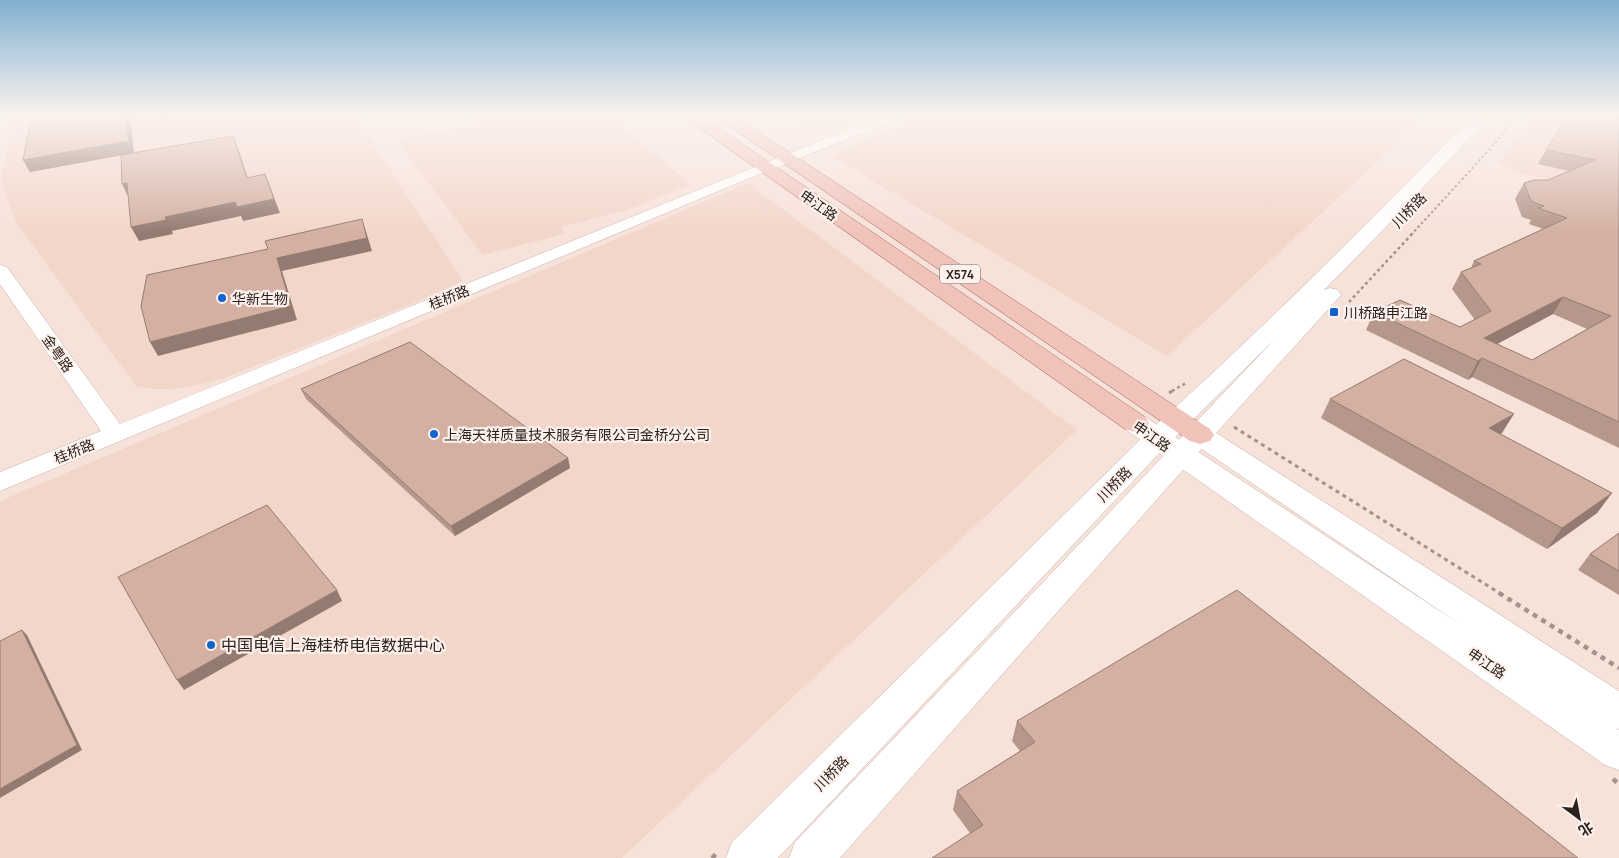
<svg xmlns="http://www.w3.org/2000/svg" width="1619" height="858" viewBox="0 0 1619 858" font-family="Manrope,'Noto Sans SC',sans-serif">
  <rect width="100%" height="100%" fill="#f7e2d9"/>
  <path fill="#edd3cd" d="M784 114H872L818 135Z"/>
  <path fill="#f3d6ca" d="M41 114H354L463 281 414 303 222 379 194 386 172 389H153L137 387 16 223 1 181 13 118Z
    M533 114H608L691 185 623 211 560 227 565 234 483 255 396 140Z
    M930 114H1429L1167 356 833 157 862 141Z
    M1539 114H1602L1619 199 1518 172 1498 163Z
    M748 183 1077 430 622 858H0V501Z"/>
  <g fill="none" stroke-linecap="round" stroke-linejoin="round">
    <g stroke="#c3aea6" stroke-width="1">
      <path id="minor" d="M886 114H905L903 117 757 175 0 491V472L101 431 0 284V265L7 267 120 424Z"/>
    </g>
    <g stroke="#c3aea6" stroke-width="1">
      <path id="tertiary" d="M1475 114H1492L1384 229 1324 290 1330 288 1338 290 1341 295 1190 462 840 858H789L795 842 1276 338 1167 445 778 858H726L732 842 1147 433C1261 331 1368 223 1475 114Z"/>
    </g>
    <g stroke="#c3aea6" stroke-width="1">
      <path id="secondary" d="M1135 414 1145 417 1461 625 1190 441 1186 435 1190 429 1200 426 1210 429 1619 691V729L1616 728 1619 730V770L1605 765 1125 429 1121 423 1125 417Z"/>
    </g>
    <g stroke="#a56f66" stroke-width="1">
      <path id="primary" d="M680 114H698L1145 417 1149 423 1145 429 1135 432 1125 429Z
        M712 114H731L1210 429 1214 435 1210 441 1200 444 1190 441Z"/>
    </g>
    <path stroke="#a2938c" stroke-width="2" stroke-dasharray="2.5 2.5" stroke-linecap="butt" d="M1411 235 1489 150 1519 114"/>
    <path stroke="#a2938c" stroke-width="2.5" stroke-dasharray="3 3" stroke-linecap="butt" d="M1349 302 1412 234
      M1172 391 1186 383"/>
    <path stroke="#a2938c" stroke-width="3" stroke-dasharray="4 4" stroke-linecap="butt" d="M1169 393 1174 390
      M1234 427 1501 594"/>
    <path stroke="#a2938c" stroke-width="4.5" stroke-dasharray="5 5" stroke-linecap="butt" d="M1499 593 1619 668
      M1613 779 1619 784
      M712 858 717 853"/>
    <use href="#minor" fill="#fff" fill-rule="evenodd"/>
    <use href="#tertiary" fill="#fff" fill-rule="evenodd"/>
    <use href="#secondary" fill="#fff" fill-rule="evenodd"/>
    <use href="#primary" fill="#f1c2ba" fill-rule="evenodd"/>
  </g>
  <path fill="#b5978b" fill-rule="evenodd" d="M32 114H167L168 124 156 115 130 119 134 153 30 172 23 160Z
    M1619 114V448L1472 377 1468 380 1366 330 1374 312 1460 327 1475 320 1452 289 1461 272 1471 268 1474 261 1543 229 1529 224 1531 220 1522 217 1515 199 1524 183 1548 180 1569 171 1538 164 1546 150ZM1553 314 1587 329 1532 360 1497 344Z
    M301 389 568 458 570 468 455 536 306 399Z
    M1330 399 1502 433 1500 434 1612 493 1597 513 1547 549 1321 418Z
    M1619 533V595L1578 570 1590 554Z
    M1017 721 1578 858 970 833 953 810 957 791 1020 751 1012 741Z"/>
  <path fill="#947b71" d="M125 114H156V115L130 119 134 153 30 172 23 160Z
    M163 114H167L168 124Z
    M233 136 238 148 252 191 247 178Z
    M265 174 280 213 243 221 241 216 172 231 173 234 139 241 131 227 165 217 235 202Z
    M127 183 129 198 122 184Z
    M362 219 372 251 282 271 297 320 158 356 150 342 277 258Z
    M1563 297 1553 314 1473 357 1484 338Z
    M1482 358 1472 377 1468 380 1478 361Z
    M1514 414 1502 433 1477 448 1489 428Z
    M568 458 570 468 455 536 451 526Z
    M1612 493 1597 513 1547 549 1562 528Z
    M337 590 342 601 184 690 177 680Z
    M22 630 27 635 82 750 0 798V789Z"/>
  <path fill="#d3b0a2" stroke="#947b71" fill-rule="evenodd" d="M32 114H125L129 141 23 160Z
    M1570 114H1619V422L1482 358 1478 361 1374 312 1400 300 1460 327 1491 311 1461 272 1481 264 1474 261 1567 218 1538 208 1544 206 1531 201 1524 183 1534 180H1548L1595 160 1546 150ZM1563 297 1611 316 1532 360 1484 338Z
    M233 136 247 178 265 174 274 199 237 207 235 202 165 217 166 220 131 227 127 183 122 184 121 155Z
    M362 219 367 238 277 258 291 306 150 342 141 306 147 275 268 249 265 241Z
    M410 342 568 458 451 526 301 389Z
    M1404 359 1514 414 1489 428 1612 493 1562 528 1330 399Z
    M267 505 337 590 177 680 118 577Z
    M1619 533V571L1590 554Z
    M1237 590 1578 858H932L983 825 957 791 1035 742 1017 721Z
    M22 630 77 745 0 789V641Z"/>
  <linearGradient id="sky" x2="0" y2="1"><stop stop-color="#7fb1d1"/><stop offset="0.49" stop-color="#fbf2ee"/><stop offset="1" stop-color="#fbf2ee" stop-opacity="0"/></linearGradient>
  <rect width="1619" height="234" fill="url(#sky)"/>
  <g fill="#0e64ce" stroke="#fef1ec" stroke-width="2">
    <circle cx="222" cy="298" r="5"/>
    <rect x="1329" y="307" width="10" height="10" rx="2.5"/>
    <circle cx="434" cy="434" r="5"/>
    <circle cx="211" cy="645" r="5"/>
  </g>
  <g text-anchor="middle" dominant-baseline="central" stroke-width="4.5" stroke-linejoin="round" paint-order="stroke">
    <rect fill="#fef1ec" stroke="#69605c" stroke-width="1" x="940" y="264.5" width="40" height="19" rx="4"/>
    <g font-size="12" font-weight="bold" fill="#29221e">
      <text x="960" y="274">X574</text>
    </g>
    <g font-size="14" fill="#29221e" stroke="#fef1ec">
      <text transform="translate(819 205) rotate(35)">申江路</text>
      <text transform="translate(1409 210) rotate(-46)">川桥路</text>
      <text transform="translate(449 297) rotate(-22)">桂桥路</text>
      <text transform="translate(58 353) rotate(55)">金粤路</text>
      <text transform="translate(1152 436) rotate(35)">申江路</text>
      <text transform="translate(74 451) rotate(-22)">桂桥路</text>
      <text transform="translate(1114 484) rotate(-46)">川桥路</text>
      <text transform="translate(1487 663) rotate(34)">申江路</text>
      <text transform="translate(831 773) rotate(-46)">川桥路</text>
    </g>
    <g font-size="14" fill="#29221e" stroke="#fef1ec" text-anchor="start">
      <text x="232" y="298">华新生物</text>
      <text x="1344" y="312">川桥路申江路</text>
      <text x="444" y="434">上海天祥质量技术服务有限公司金桥分公司</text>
    </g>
    <g font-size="16" fill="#29221e" stroke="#fef1ec" text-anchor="start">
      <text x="221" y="645">中国电信上海桂桥电信数据中心</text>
    </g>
  </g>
  <g transform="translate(1579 818) rotate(148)" stroke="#fef1ec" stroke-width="4" paint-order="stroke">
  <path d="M0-4L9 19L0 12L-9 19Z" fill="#29221e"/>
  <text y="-8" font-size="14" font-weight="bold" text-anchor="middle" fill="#29221e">北</text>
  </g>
</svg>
